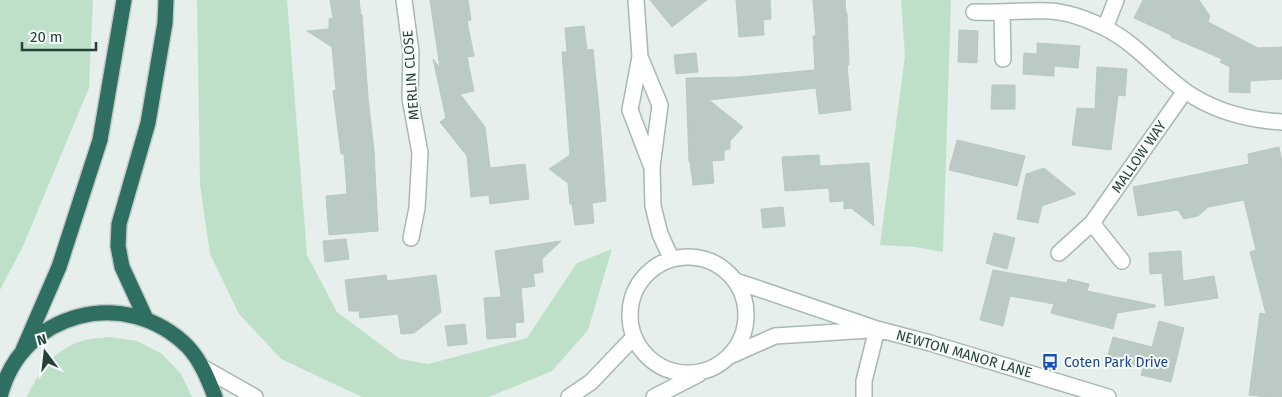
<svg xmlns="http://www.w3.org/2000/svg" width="1282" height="397" viewBox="0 0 1282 397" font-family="'Fira Sans',sans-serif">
  <rect width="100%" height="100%" fill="#e6efeb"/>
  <path fill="#bfe0c8" d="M0 0H93L89 88 23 246 0 290Z
    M197 0H287L307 255 337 312 400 359 428 364 527 338 577 263 612 249 588 330 552 371 489 397H362L281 359 239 314 210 254 200 185Z
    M901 0H951L943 252 915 247 880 245 905 56Z
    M109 337 137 341 162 354 181 374 192 397H27C39 371 53 350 82 341 91 338 101 338 109 337Z"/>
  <path fill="#bbcac4" stroke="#b8c9c2" d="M330 0H359L361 15H362L368 97 374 151 378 231 329 235 326 196 347 194 344 154H341L333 91 336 90 332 47 307 31 329 29V19L333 18Z
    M430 0H468L471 20 467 21 474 56 467 57 474 91 460 94 485 127 490 168 525 164 529 199 490 204 489 195 471 197 467 156 440 122 446 118 433 59 440 68Z
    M650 0H707L672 27Z
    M736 0H770L771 19 763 20 764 35 739 37Z
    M813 0H845L846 13H847L849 65H847L851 110 819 114 816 88 709 100 743 127 730 141V149L724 150V160L712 161 714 183 693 185 690 162H689L686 78 739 77 815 70 813 36H816Z
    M1143 0H1199L1210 16 1208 22 1258 48 1282 47V79L1250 81V93L1229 92 1230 67 1220 62 1222 59 1171 37V35L1134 18Z
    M584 26 587 50 593 49 599 109 606 201 592 203 594 223 575 225 572 204H570L568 183 549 169 570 155 562 52H567L565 28Z
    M959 30 978 31 977 63 958 62Z
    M1037 43 1080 46 1078 68 1054 66V76L1023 74 1024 53 1037 54Z
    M696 53 698 72 676 74 674 55Z
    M1097 67 1127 69 1125 96 1118 95 1111 150 1072 145 1077 108 1095 109Z
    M992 85H1015V109H991Z
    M957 140 1025 156 1017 186 949 170Z
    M1279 147 1282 162V397H1267L1249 395 1260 313 1266 314 1250 252 1256 250 1244 200 1208 207 1198 216 1184 219 1178 210 1138 216 1133 187 1249 164 1248 154Z
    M819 155 820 166 869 163 874 226 851 208 844 209V201L830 202 829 188 785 191 782 157Z
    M1044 168 1076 194 1042 206 1038 223 1017 219 1026 174Z
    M783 207 785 226 763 228 761 209Z
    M994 233 1015 238 1007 269 986 263Z
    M346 239 349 259 325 262 323 241Z
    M561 241 542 259 543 272 533 274 535 286 521 288 524 322 515 323 516 337 487 339 484 298 501 297 495 251Z
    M1181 251 1183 281 1214 276 1218 298 1165 306 1162 273 1150 274 1149 253Z
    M993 270 1067 283 1068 279 1089 284 1087 291 1155 305V307L1117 313 1113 329 1051 313 1054 304 1010 296 1003 326 980 320Z
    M386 275 387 281 436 275 441 312 414 333 401 334 398 314 360 318 359 311H349L345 280Z
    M1159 321 1184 328 1171 382 1141 375 1143 368 1107 358 1113 337 1152 347Z
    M465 324 467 344 448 346 445 326Z"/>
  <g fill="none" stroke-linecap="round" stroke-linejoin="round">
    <g stroke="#a8b8b2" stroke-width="18">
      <path id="street" d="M404 0 411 52 410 98 420 153 417 208 411 238
        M636 0 640 57 630 110 651 165
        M974 12C999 13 1025 10 1050 11 1068 12 1089 20 1105 28 1136 43 1157 71 1185 91 1215 112 1247 120 1282 122
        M1002 13 1003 59
        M1105 28 1116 0
        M640 57 660 105 652 167 653 206 660 234 671 258
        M1092 223 1122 261
        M1059 253 1092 223 1185 91
        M630 315a58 58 0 1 1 116 0a58 58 0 1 1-116 0Z
        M736 281 877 329 930 343 1108 397
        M730 356 775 336 870 330
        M204 368 255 397
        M569 397 591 382 634 337
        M654 397 699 374
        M864 397V381L877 329"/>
    </g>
    <g stroke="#c2cac8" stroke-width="18">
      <path id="highway" d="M146 319 122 267 118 246 119 224 148 123 165 23 166 0
        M23 350 59 267 100 140 124 0
        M0 397C21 311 126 285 188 347 201 361 208 379 215 397"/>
    </g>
    <use href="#street" stroke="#fff" stroke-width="15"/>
    <use href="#highway" stroke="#2f6f62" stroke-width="15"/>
  </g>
  <defs>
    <g id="bus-bare" transform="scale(1.35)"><path d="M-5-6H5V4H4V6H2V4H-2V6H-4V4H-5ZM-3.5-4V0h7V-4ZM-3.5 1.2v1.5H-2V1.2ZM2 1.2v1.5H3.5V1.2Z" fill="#1a4fb4" stroke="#f7fbf9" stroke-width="2.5" paint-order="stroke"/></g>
  </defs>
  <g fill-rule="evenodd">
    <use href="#bus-bare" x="1050" y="362"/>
  </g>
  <g text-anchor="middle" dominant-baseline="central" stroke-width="4" stroke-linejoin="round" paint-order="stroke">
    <g font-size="14" fill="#24423a" stroke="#f7fbf9">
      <text transform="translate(411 75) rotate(-94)">MERLIN CLOSE</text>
      <text transform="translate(1139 157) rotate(-55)">MALLOW WAY</text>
      <text transform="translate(964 354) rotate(16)">NEWTON MANOR LANE</text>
    </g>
    <g font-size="14" fill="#164399" stroke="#f7fbf9" text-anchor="start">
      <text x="1064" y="362">Coten Park Drive</text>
    </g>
  </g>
  <g transform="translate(45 352) rotate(345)" stroke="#f7fbf9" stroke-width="4" paint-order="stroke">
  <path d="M0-4L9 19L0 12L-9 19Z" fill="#24423a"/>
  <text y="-8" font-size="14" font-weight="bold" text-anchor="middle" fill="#24423a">N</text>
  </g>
  <path d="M22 42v8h74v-8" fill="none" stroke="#24423a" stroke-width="2.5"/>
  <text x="30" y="42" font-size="15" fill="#24423a" stroke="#f7fbf9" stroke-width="4" paint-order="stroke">20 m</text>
</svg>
